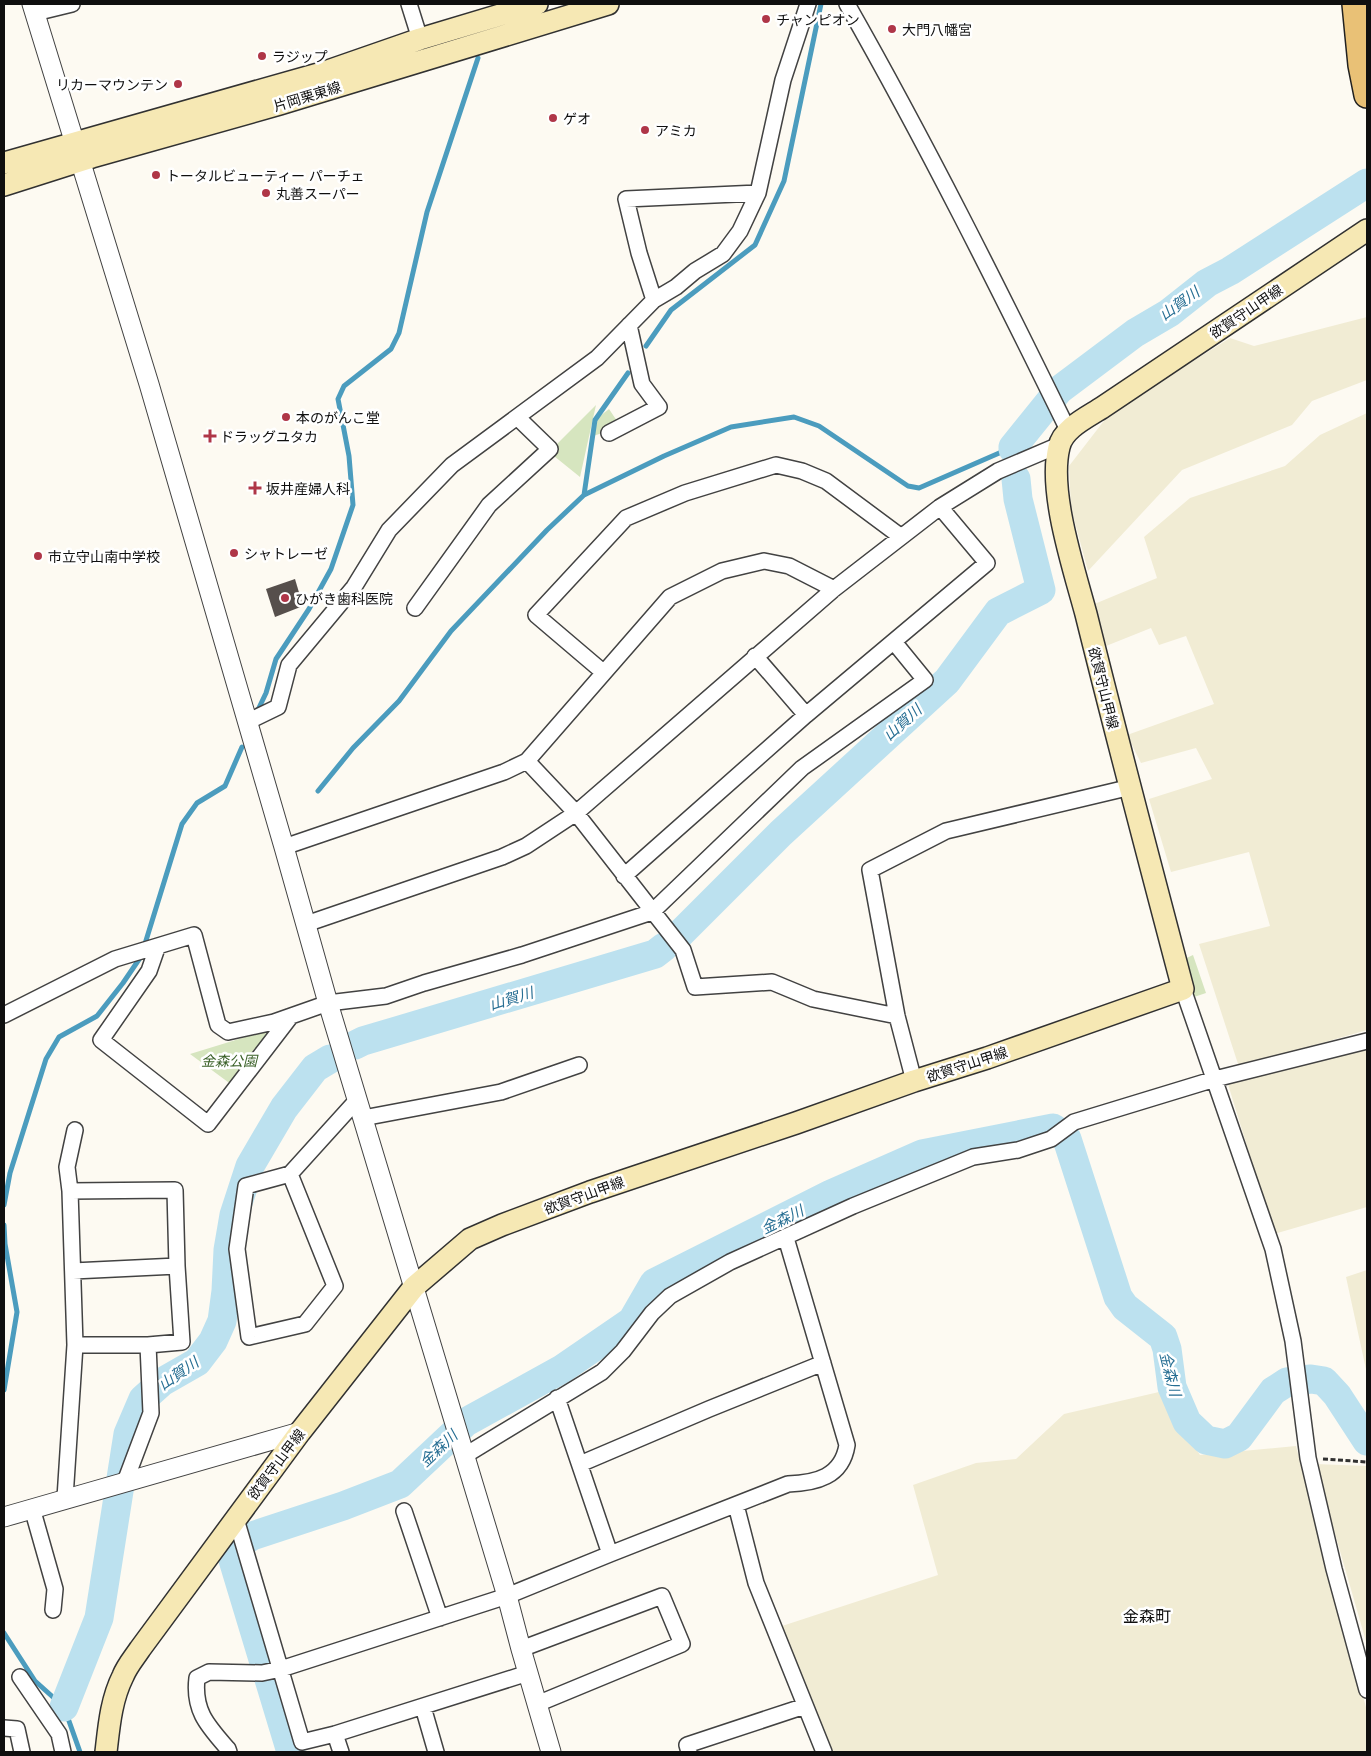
<svg xmlns="http://www.w3.org/2000/svg" width="1371" height="1756" viewBox="0 0 1371 1756" font-family="'Noto Serif','Noto Sans JP',serif">
  <rect width="100%" height="100%" fill="#fdfaf2"/>
  <path fill="#f1ecd4" d="M1367 317V380L1312 401 1292 425 1182 470 1088 571 1071 508 1069 466 1110 413 1230 338 1254 346Z
    M1367 413V1030L1239 1067 1199 944 1270 926 1249 852 1171 872 1149 799 1212 779 1196 748 1141 763 1127 735 1214 704 1186 636 1159 645 1151 628 1106 646 1092 605 1157 578 1144 537 1190 498 1285 466 1320 435Z
    M1367 1042V1207L1274 1234 1227 1081Z
    M1367 1270V1374L1346 1277Z
    M1159 1392 1200 1455 1296 1446 1367 1711V1752H828L779 1627 938 1575 913 1485 976 1463 1016 1459 1064 1414Z
    M1315 1464 1367 1466V1645Z"/>
  <path fill="#d6e5bf" d="M596 405 580 477 549 452Z
    M609 409 621 427 593 436 595 420Z
    M1193 955 1206 993 1191 998 1180 961Z
    M271 1029 232 1085 190 1054Z"/>
  <g fill="none" stroke-linecap="round" stroke-linejoin="round">
    <path stroke="#4b9cbe" stroke-width="5" d="M646 346 671 310 755 245 784 181 821 4
      M584 495 595 420 628 373
      M257 712 266 693 276 659 309 609 331 569 353 505 349 456 338 399 344 386 391 349 399 333 427 212 478 58
      M318 791 353 748 399 701 451 631 547 530 584 495 664 456 731 427 794 417 819 426 908 486 919 488 1013 447
      M144 947 182 824 197 803 225 786 242 747
      M4 1205 10 1173 46 1059 59 1037 97 1016 123 983 142 955
      M4 1225 5 1244 17 1312 4 1390
      M4 1633 35 1681 64 1707 80 1752"/>
    <path stroke="#bce1ef" stroke-width="29" d="M1013 449V447L1059 390 1135 333 1169 313 1207 283 1230 271 1367 183
      M678 936 781 833 947 681 998 612 1041 590 1018 499 1016 479
      M355 1045 363 1041 655 954 664 947
      M64 1707 99 1618 128 1434 143 1399 162 1382 197 1362 213 1341 222 1321 226 1291 228 1250 234 1215 250 1166 284 1108 315 1068 330 1059
      M291 1752 230 1550 252 1536 343 1506 400 1484 466 1422 562 1369 632 1321 654 1283 831 1194 922 1154 1053 1128 1067 1139 1118 1297 1125 1307 1163 1337 1167 1349 1172 1387 1187 1422 1206 1440 1225 1444 1239 1437 1273 1391 1287 1382 1311 1379 1324 1381 1337 1395 1367 1441"/>
  </g>
  <path fill="#564f4c" d="M295 579 303 606 275 617 266 589Z"/>
  <g fill="none" stroke-linecap="round" stroke-linejoin="round">
    <g stroke="#424242" stroke-width="18">
      <path id="minor" d="M409 4 420 39
        M847 4C926 143 998 287 1068 430
        M35 13 72 4
        M654 300 639 253 626 199 758 193
        M609 433 659 407 642 384 629 325
        M415 608 489 505 550 449 517 417
        M755 656 806 715
        M603 672 536 615 626 518 685 493 776 465 802 471 826 481 900 536
        M247 722 278 707 289 665 354 587 389 530 452 465 597 358 654 300 676 287 695 271 723 254 740 231 758 193 783 80 808 4
        M527 761 576 813 683 950 695 987 772 982 813 999 897 1016
        M284 847 504 772 527 761 670 597 722 571 764 561 789 566 834 589
        M624 876 806 715 987 563 940 507
        M306 924 502 857 526 846 576 813 834 589 940 507 998 471 1059 445
        M157 948 149 971 101 1040 208 1124 291 1016
        M1183 989 1273 1249 1293 1341 1308 1458 1334 1569 1367 1690
        M4 1015 115 959 194 935 218 1025 228 1032 274 1022 328 1003 386 996 424 983 522 955 652 912 802 768 925 680 894 642
        M914 1081 897 1016 870 870 946 831 1131 787
        M363 1118 501 1092 579 1065
        M290 1174 335 1286 305 1324 249 1337 237 1249 246 1186 290 1174 357 1100
        M70 1191 175 1190 177 1266 182 1342 148 1345H75
        M73 1271 177 1266
        M557 1398 610 1554
        M464 1456 602 1372 623 1351 652 1313 670 1296 730 1262 853 1206 973 1157 1018 1150 1051 1139 1074 1122 1215 1079 1367 1041
        M580 1464 709 1409 823 1363
        M125 1482 151 1413 148 1345
        M65 1498 75 1345 70 1191 67 1167 75 1130
        M736 1505 756 1583 824 1752
        M32 1508 55 1589 53 1610
        M404 1511 440 1618
        M236 1519 302 1742 335 1734 528 1673
        M521 1649 662 1596 682 1644 537 1704
        M20 1677 59 1734 63 1752
        M423 1707 436 1752
        M4 1728 17 1729 22 1752
        M335 1734 341 1752
        M229 1752 228 1749C208 1726 193 1711 197 1678L209 1672 262 1673 281 1669 507 1596 610 1554 788 1484C816 1483 842 1477 847 1445L786 1238
        M689 1752 687 1745 805 1706"/>
    </g>
    <g stroke="#424242" stroke-width="21">
      <path id="tertiary" d="M32 4 149 384 284 847 328 1003 507 1596 521 1649 551 1752
        M4 1517 300 1432"/>
    </g>
    <g stroke="#313131" stroke-width="24">
      <path id="secondary" d="M4 163 325 72 420 39 537 4
        M4 185 92 157 280 104 608 4
        M106 1752C109 1726 111 1700 123 1676 127 1666 134 1658 140 1649L300 1432 414 1287 470 1239 502 1225 590 1192 796 1123 914 1081 987 1058 1183 989C1150 864 1117 739 1086 614 1074 569 1048 492 1059 447 1063 428 1088 417 1103 407L1367 230"/>
    </g>
    <g stroke="#202020" stroke-width="28">
      <path id="primary" d="M1355 4 1361 65 1367 95"/>
    </g>
    <path stroke="#313131" stroke-width="3" stroke-dasharray="5 2.5" stroke-linecap="butt" d="M1323 1459 1367 1462"/>
    <use href="#minor" stroke="#fff" stroke-width="15"/>
    <use href="#tertiary" stroke="#fff" stroke-width="19"/>
    <use href="#secondary" stroke="#f6e8b4" stroke-width="21"/>
    <use href="#primary" stroke="#e9c176" stroke-width="25"/>
  </g>
  <g fill="#af3648" stroke="#fff" stroke-width="2">
    <circle cx="766" cy="19" r="5"/>
    <circle cx="892" cy="29" r="5"/>
    <circle cx="262" cy="56" r="5"/>
    <circle cx="178" cy="84" r="5"/>
    <circle cx="553" cy="118" r="5"/>
    <circle cx="645" cy="130" r="5"/>
    <circle cx="156" cy="175" r="5"/>
    <circle cx="266" cy="193" r="5"/>
    <circle cx="286" cy="417" r="5"/>
    <path d="M207.5 428.5h5v5h5v5h-5v5h-5v-5h-5v-5h5z"/>
    <path d="M252.5 480.5h5v5h5v5h-5v5h-5v-5h-5v-5h5z"/>
    <circle cx="234" cy="553" r="5"/>
    <circle cx="38" cy="556" r="5"/>
    <circle cx="285" cy="598" r="5"/>
  </g>
  <g text-anchor="middle" dominant-baseline="central" stroke-width="5" stroke-linejoin="round" paint-order="stroke">
    <g font-size="14" fill="#0f0f0f" stroke="#fff" text-anchor="start">
      <text x="776" y="19">チャンピオン</text>
      <text x="902" y="29">大門八幡宮</text>
      <text x="272" y="56">ラジップ</text>
      <text x="168" y="84" text-anchor="end">リカーマウンテン</text>
      <text x="563" y="118">ゲオ</text>
      <text x="655" y="130">アミカ</text>
      <text x="166" y="175">トータルビューティー パーチェ</text>
      <text x="276" y="193">丸善スーパー</text>
      <text x="296" y="417">本のがんこ堂</text>
      <text x="220" y="436">ドラッグユタカ</text>
      <text x="266" y="488">坂井産婦人科</text>
      <text x="244" y="553">シャトレーゼ</text>
      <text x="48" y="556">市立守山南中学校</text>
      <text x="295" y="598">ひがき歯科医院</text>
    </g>
    <g font-size="14" fill="#0f0f0f" stroke="#fff">
      <text transform="translate(307 96) rotate(-17)">片岡栗東線</text>
      <text transform="translate(1246 311) rotate(-34)">欲賀守山甲線</text>
      <text transform="translate(1104 688) rotate(76)">欲賀守山甲線</text>
      <text transform="translate(967 1064) rotate(-18)">欲賀守山甲線</text>
      <text transform="translate(584 1195) rotate(-20)">欲賀守山甲線</text>
      <text transform="translate(276 1464) rotate(-53)">欲賀守山甲線</text>
    </g>
    <g font-size="14" font-style="italic" fill="#385f26" stroke="#fff">
      <text x="229" y="1060">金森公園</text>
    </g>
    <g font-size="15" font-style="italic" fill="#266e93" stroke="#fff">
      <text transform="translate(1179 303) rotate(-36)">山賀川</text>
      <text transform="translate(902 722) rotate(-42)">山賀川</text>
      <text transform="translate(511 998) rotate(-17)">山賀川</text>
      <text transform="translate(782 1219) rotate(-26)">金森川</text>
      <text transform="translate(178 1373) rotate(-35)">山賀川</text>
      <text transform="translate(1171 1374) rotate(76)">金森川</text>
      <text transform="translate(438 1448) rotate(-43)">金森川</text>
    </g>
    <g font-size="16" fill="#0f0f0f" stroke="#fff">
      <text x="1147" y="1616">金森町</text>
    </g>
  </g>
  <rect width="1371" height="1756" fill="none" stroke="#0f0f0f" stroke-width="10"/>
</svg>
